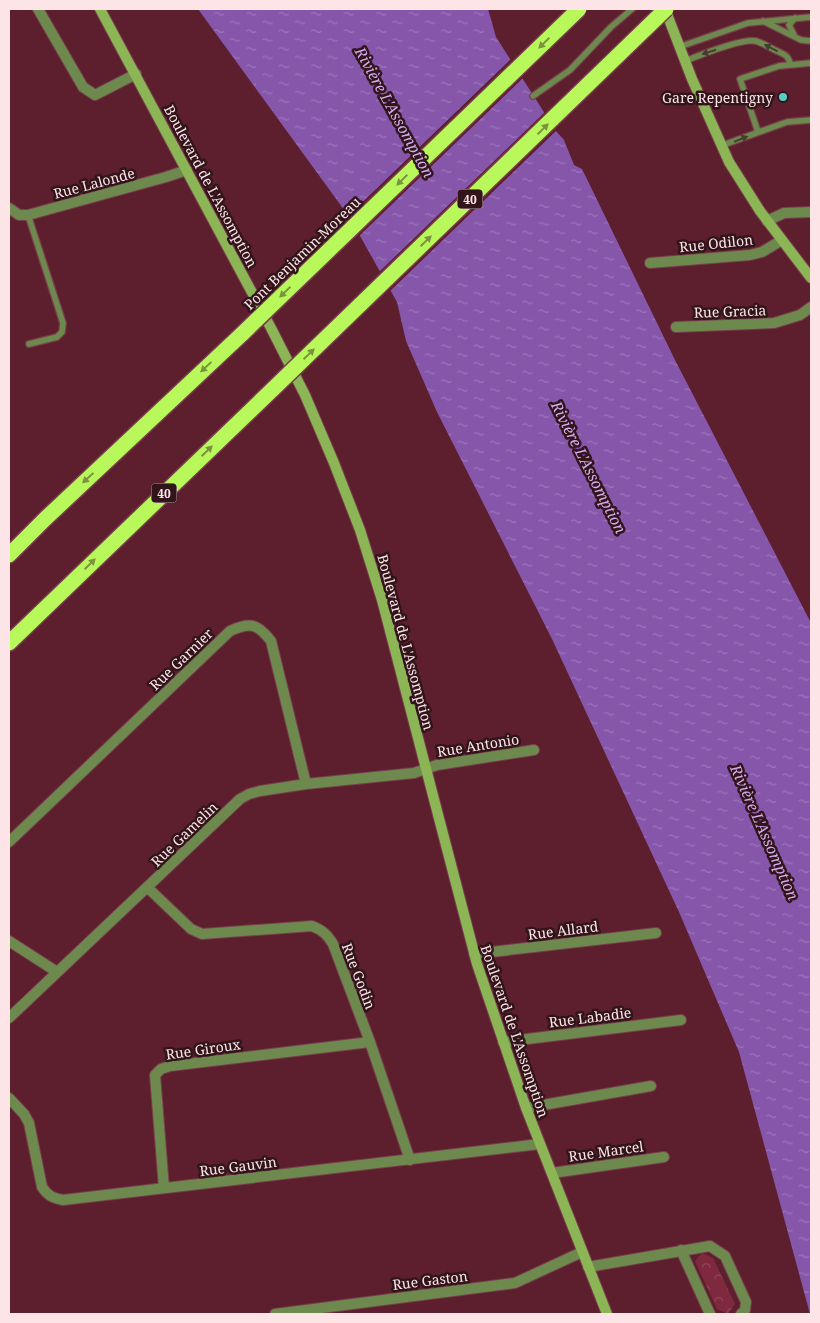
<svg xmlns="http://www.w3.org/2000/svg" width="820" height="1323" viewBox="0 0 820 1323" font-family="'Noto Serif',serif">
  <defs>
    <pattern id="park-crowns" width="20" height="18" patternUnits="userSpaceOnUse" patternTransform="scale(1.25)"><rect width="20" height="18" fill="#7e293e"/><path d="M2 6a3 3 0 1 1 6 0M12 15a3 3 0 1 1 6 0" fill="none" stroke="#91485a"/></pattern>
    <pattern id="water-ripples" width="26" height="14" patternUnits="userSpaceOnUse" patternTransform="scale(1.25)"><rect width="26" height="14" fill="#8656ab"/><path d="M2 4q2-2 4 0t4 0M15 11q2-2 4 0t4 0" fill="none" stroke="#9e76ba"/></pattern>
  </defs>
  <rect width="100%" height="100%" fill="#5d1f2e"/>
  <path fill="url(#park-crowns)" d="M702 1253 713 1258 735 1304 728 1314 717 1309 695 1261Z"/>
  <path fill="url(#water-ripples)" d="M198 9H488L496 37 556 131 564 140 574 165 582 169 675 360 811 623V1314H810L739 1052 679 912 552 639 437 412 406 341 397 302 350 218Z"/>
  <path fill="#5d1f2e" d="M512 58 524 77 358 237 347 217Z
    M546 111 558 129 388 293 378 273Z"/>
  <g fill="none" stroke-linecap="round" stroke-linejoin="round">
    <g stroke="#773f4c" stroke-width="8">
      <path id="lane" d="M763 21 801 40 811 41
        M794 35 789 25 795 18
        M679 47 748 23 811 17
        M685 61C700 55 742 38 756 41 763 43 770 48 777 51 784 54 789 56 790 64
        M533 96 570 70 611 27 632 9
        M758 132 740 79 779 66 811 63
        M723 145 787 122 811 120
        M28 215 63 323 62 332 57 337 29 344"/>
    </g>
    <g stroke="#773f4c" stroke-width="12">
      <path id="street" d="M38 9 83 87 95 95 136 74
        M9 208 19 215H28L166 177 187 170
        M767 221 784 213 811 212
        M650 263 750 255 762 252 782 240
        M676 327 774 323 800 315 811 307
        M9 842 230 631C250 622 257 623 271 641L306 784
        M148 888 191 929 202 934 312 926C322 930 327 934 333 944L370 1042 410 1160
        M9 941 57 972
        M474 954 656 933
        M9 1018 240 799 249 794 260 791 306 784 414 773 437 765 534 750
        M503 1042 681 1020
        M9 1098 24 1114 29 1123 42 1187C48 1196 53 1198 63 1200L540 1144
        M526 1108 651 1086
        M552 1173 664 1157
        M164 1188 155 1075 161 1069 170 1066 370 1042
        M681 1250 710 1314
        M588 1267 710 1246 725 1256 746 1302 745 1310 741 1314
        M275 1314 515 1283 582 1252"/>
    </g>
    <g stroke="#773f4c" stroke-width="12">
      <path id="secondary" d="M100 9 271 328 305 395 334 463 360 530 382 600 477 964 526 1108 607 1314
        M665 9 692 79 729 162 760 211 811 278"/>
    </g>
    <g stroke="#773f4c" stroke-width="18">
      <path id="highway" d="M9 555 45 519 242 334
        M9 643 274 388"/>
    </g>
    <use href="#lane" stroke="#6e894e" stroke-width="5.5"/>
    <use href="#street" stroke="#6e894e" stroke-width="10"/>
    <use href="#secondary" stroke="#8cb656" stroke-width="10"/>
    <use href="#highway" stroke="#b8f85a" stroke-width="15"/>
    <g stroke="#773f4c" stroke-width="18" stroke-linecap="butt">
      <path id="highway-bridge" d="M242 334 579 9
        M274 388 666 9"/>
    </g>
    <use href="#highway-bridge" stroke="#b8f85a" stroke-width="15"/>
  </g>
  <defs><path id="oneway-solid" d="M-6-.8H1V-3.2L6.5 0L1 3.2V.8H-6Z" transform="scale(1.25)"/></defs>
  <g fill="#7b923e">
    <use href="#oneway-solid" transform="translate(544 43) rotate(136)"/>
    <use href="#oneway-solid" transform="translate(543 129) rotate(-44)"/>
    <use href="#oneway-solid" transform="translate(402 180) rotate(136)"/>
    <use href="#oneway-solid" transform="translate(426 241) rotate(-44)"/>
    <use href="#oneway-solid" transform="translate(285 292) rotate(136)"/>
    <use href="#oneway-solid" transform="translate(309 354) rotate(-44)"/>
    <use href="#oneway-solid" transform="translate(206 367) rotate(137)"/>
    <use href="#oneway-solid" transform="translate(207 451) rotate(-44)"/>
    <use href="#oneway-solid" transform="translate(88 478) rotate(137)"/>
    <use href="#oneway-solid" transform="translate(90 564) rotate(-44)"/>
  </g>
  <g fill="#463e2d">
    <use href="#oneway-solid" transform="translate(771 48) rotate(-153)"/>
    <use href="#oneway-solid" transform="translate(709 52) rotate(162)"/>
    <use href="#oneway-solid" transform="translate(741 139) rotate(-22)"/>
  </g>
  <circle fill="#55cec5" stroke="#31151b" stroke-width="2" cx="783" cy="97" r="5"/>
  <g text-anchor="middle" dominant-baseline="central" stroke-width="5" stroke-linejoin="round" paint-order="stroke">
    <g fill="#31151b" stroke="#c0a6aa" stroke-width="1">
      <rect x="457.5" y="189.5" width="25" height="19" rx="4"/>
      <rect x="151.5" y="483.5" width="25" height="19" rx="4"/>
    </g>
    <g font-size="12" font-weight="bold" fill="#fde4e7">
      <text x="470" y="199">40</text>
      <text x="164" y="493">40</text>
    </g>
    <g font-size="14" fill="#fde4e7" stroke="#31151b" text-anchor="end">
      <text x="773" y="97">Gare Repentigny</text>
    </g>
    <g font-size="14" fill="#fde4e7" stroke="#31151b">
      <text transform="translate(94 183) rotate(-15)">Rue Lalonde</text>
      <text transform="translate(211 186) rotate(62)">Boulevard de L'Assomption</text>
      <text transform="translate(716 243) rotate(-6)">Rue Odilon</text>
      <text transform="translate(302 253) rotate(-44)">Pont Benjamin-Moreau</text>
      <text transform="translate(730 311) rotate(-2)">Rue Gracia</text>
      <text transform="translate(406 642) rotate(75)">Boulevard de L'Assomption</text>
      <text transform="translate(181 659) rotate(-44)">Rue Garnier</text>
      <text transform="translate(478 745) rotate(-9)">Rue Antonio</text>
      <text transform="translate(184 834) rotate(-44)">Rue Gamelin</text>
      <text transform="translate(563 930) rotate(-7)">Rue Allard</text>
      <text transform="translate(359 976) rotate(69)">Rue Godin</text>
      <text transform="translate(590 1017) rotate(-7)">Rue Labadie</text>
      <text transform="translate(515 1031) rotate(71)">Boulevard de L'Assomption</text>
      <text transform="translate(203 1049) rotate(-8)">Rue Giroux</text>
      <text transform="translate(606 1151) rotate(-8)">Rue Marcel</text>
      <text transform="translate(238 1166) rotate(-7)">Rue Gauvin</text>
      <text transform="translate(430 1280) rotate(-7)">Rue Gaston</text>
    </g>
    <g font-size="15" font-style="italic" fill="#d1adf0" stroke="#31151b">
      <text transform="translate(395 112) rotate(61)">Rivière L'Assomption</text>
      <text transform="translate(589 467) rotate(63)">Rivière L'Assomption</text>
      <text transform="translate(765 832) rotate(66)">Rivière L'Assomption</text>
    </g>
  </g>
  <rect width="820" height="1323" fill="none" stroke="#fde4e7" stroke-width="20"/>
</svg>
